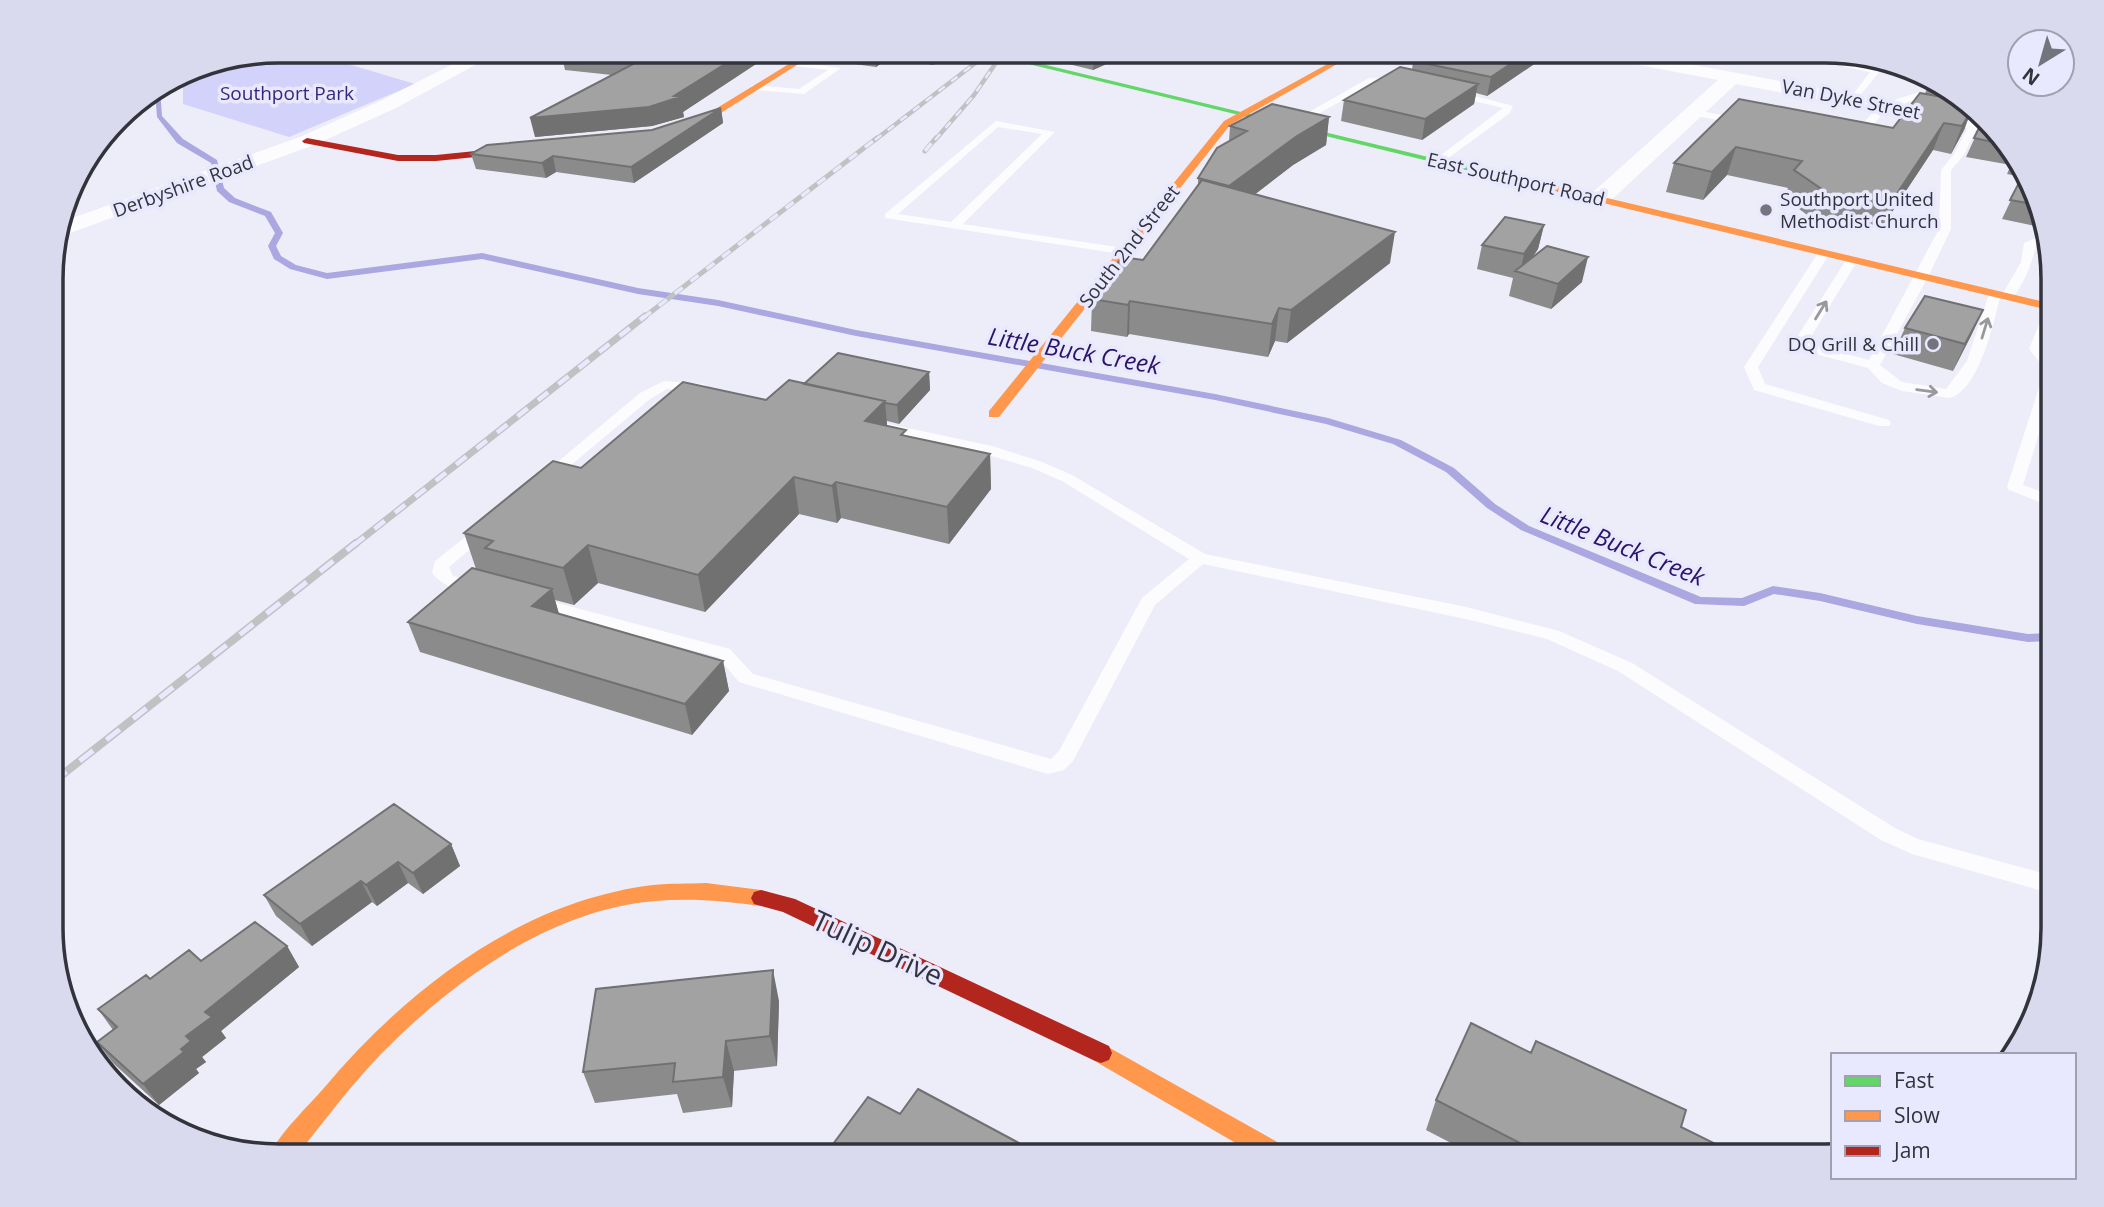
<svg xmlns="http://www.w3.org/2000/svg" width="2104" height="1207" viewBox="0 0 2104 1207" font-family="'Open Sans',sans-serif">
  <rect width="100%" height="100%" fill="#ededf9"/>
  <path fill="#d3d2fb" d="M279 51H311L308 52 415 84 289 137 183 104V74L192 68Z"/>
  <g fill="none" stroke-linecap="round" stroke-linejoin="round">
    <path fill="#aba7e0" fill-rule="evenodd" d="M160 88 162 116 183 139 217 160 224 188 235 198 271 212 283 233 276 246 281 256 296 265 327 273 482 253 638 288 718 300 856 330 1215 394 1328 418 1401 440 1454 468 1495 504 1529 526 1701 597 1742 598 1773 586 1820 593 1917 616 2028 634 2053 633V641L2028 642 1917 624 1820 601 1774 594 1744 606 1695 604 1521 530 1487 508 1446 472 1393 444 1326 424 1215 400 856 336 718 306 638 294 482 259 327 279 290 269 274 259 268 246 275 233 265 216 229 202 217 191 211 163 177 143 157 117 155 91Z"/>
    <path fill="#fcfcfe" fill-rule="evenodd" d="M691 51H715L841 68 804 94 756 90 751 87 753 85 799 89 828 70 695 54Z
      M1046 51H1056L1034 65H1028V61Z
      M1663 51H1672L1657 64H1651V60Z
      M1774 51H1790L1881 70 1854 103 1849 100 1870 72Z
      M1369 78 1400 80 1405 83 1400 86 1374 83 1296 126 1288 124Z
      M1452 90 1513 106 1510 113 1440 164 1435 161 1436 159 1503 108 1449 95 1447 93Z
      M1917 93 1959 100 1965 106C1940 106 1919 90 1896 109L1888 107 1897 99Z
      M1880 104 1888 106C1878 119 1865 140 1847 139V135L1860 127Z
      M1693 110 1741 118 1746 121 1741 124 1690 115 1688 113Z
      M996 121 1055 132 963 224 1124 248 1128 249V255L885 218V214ZM998 127 1042 134 951 222 898 214Z
      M1971 121 1979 123 1964 155 1951 170V229L1928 277 1880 365 1902 382 1946 389 1967 361 1989 294 1991 291H1999L2001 294C1994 321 1980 389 1950 398L1902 391 1882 383 1868 368 1794 348 1792 345 1846 260 1852 256 1858 260 1807 343 1869 360 1939 229 1941 170 1954 154Z
      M2043 235 2045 242 2036 245C2033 260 2021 295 2007 301L2003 300 2001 297 2021 262 2024 243Z
      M1820 250 1830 253 1758 367 1765 384 1889 420 1891 423 1889 426H1879L1754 390 1744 367Z
      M2052 303 2053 322 2043 349 2053 361V389L2023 485 2053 496V507L2009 490 2007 487 2045 369 2029 349 2046 307Z
      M664 381 703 384 710 388 703 392 667 389 650 399 552 481H542L539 478 542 475 640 393Z
      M884 423 992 446 1042 462 1072 475 1205 554 1466 607 1559 631 1632 663 1895 828 1918 839 2053 876V894L1912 854 1881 840 1618 671 1547 639 1466 619 1203 564 1155 605 1073 761 1064 770 1048 774 739 682 718 657 529 607 526 603 535 597 730 649 753 674 1051 759 1059 751 1142 598 1189 559 1062 481 1032 468 988 455 879 430 877 427Z
      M485 524 491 526 493 529 491 532 449 567 453 576 483 584 486 588 483 592C467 596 442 586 432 573L435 561 479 526Z"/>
    <path fill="#fcfcfe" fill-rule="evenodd" d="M479 51H501L394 109 314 145 56 238 61 222 300 137 380 101Z
      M1583 51H1619L1978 118 1990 130 1985 131 1736 84 1607 204H1591L1588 199 1591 194 1718 80 1592 56Z"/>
    <path fill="#63d668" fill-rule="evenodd" d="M975 51H988L1532 182 1527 185Z"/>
    <path fill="#ff974d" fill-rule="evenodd" d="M810 51H819L705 123 674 134 670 131 699 119Z
      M1351 51H1360L1230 125 999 417H989V411L1224 121Z
      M1527 179 2053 304V311L1524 184V180Z
      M706 883 761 890 768 892 771 898 768 904 761 906C725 901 691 898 655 901 549 910 453 981 381 1054 350 1086 324 1122 296 1156L270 1154C279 1134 309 1105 324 1088 407 989 521 901 653 885 670 883 689 884 706 883Z
      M1101 1043 1288 1148 1292 1156H1258L1093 1060 1090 1053 1093 1046Z"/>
    <path fill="#b3261e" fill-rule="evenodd" d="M307 138 398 155H436L524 146 529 149 524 152 436 161H398L304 143 302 141Z
      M761 890 795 899 1109 1046 1112 1053 1109 1060 1101 1063 1093 1060 783 912 754 904 751 898 754 892Z"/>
    <g stroke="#c1c1c4" stroke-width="4.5">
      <path id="rail-far3" d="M875 140 991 51
        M935 140 974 95 1004 51"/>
    </g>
    <g stroke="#c1c1c4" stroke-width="5">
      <path id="rail-far2" d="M925 151 936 138
        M643 318 877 138"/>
    </g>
    <g stroke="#c1c1c4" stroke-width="7">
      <path id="rail-far1" d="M354 545 645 316"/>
    </g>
    <g stroke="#c1c1c4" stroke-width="8">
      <path id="rail" d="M53 782 356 543"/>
    </g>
    <use href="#rail-far3" stroke="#e8e8fe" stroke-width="2.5" stroke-dasharray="8" stroke-linecap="butt"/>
    <use href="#rail-far2" stroke="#e8e8fe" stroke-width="3.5" stroke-dasharray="10" stroke-linecap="butt"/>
    <use href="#rail-far1" stroke="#e8e8fe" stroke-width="4.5" stroke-dasharray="13" stroke-linecap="butt"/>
    <use href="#rail" stroke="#e8e8fe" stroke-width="5" stroke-dasharray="17" stroke-linecap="butt"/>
  </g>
  <path fill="#8b8b8c" d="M564 51H798L789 56 755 53 756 64 683 112 684 117 652 126 535 137 612 75 565 70 561 52Z
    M816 51H968L932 65 893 55 876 67 817 59Z
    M1014 51H1041L1033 55Z
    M1048 51H1177L1169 54 1131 53 1093 70 1048 59Z
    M1184 51H1270L1244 64Z
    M1549 54 1487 96 1476 93 1474 104 1422 140 1341 121 1344 100 1412 70 1413 61Z
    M1928 78 1939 81 1975 115 1970 114 1964 130 1951 154 1933 150 1884 224 1842 226 1840 230 1821 225 1784 198 1788 188 1727 175 1703 200 1666 192 1674 163 1739 99 1893 128 1925 94 1927 88 1932 86 1933 85 1926 83Z
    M721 108 723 123 634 183 556 172 546 178 476 169 471 154 652 130Z
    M1329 117 1326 145 1293 165 1255 194 1390 263 1287 343 1275 341 1268 357 1129 334 1127 337 1091 331 1092 299 1143 260 1198 185V178L1229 141 1230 126Z
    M1982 122 2015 153 2040 227 2002 219 2022 177 2007 174 2011 165 1966 157Z
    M1544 225 1538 249 1532 258 1582 282 1551 309 1509 296 1513 278 1477 269 1482 245Z
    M1983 310 1953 371 1893 354 1905 328Z
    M929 372 930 390 899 424 887 421V426L906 436 990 454 991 489 949 544 841 518 837 523 799 514 705 612 598 583 574 605 555 600 559 614 723 661 729 691 692 735 420 652 408 622 476 569 464 533 581 468 766 400 804 384Z
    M451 844 460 866 423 894 408 883 377 906 372 902 312 946 276 916 264 895Z
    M287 946 299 967 221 1031 226 1038 202 1057 206 1062 196 1069 199 1073 159 1105 113 1063 97 1042 113 1030 98 1009 150 979 201 961Z
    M779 1001 777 1066 734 1071 732 1107 683 1113 677 1094 595 1103 583 1072Z
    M1436 1100 1681 1127 1738 1156H1476L1426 1130Z"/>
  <path fill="#717172" d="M746 51H755L756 64 683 112 684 117 652 126 535 137 530 118 674 96Z
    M788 51H798L789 56Z
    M875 51H893V55L876 67Z
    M931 51H968L932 65Z
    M1033 51H1041L1033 55Z
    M1096 51H1131V53L1093 70 1094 52Z
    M1245 51H1270L1244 64Z
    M1530 51H1550L1549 54 1487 96 1491 77Z
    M1478 84 1474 104 1422 140 1425 119Z
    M721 108 723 123 634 183 631 167Z
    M1971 111 1964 130 1951 154 1962 126Z
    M1329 117 1326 145 1293 165 1227 216 1229 186 1297 136Z
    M1944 123 1933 150 1884 224 1896 195Z
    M1736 147 1727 175 1703 200 1712 172Z
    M553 156 556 172 546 178 542 163Z
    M1854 197 1842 226 1840 230 1851 200Z
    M1544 225 1538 249 1522 273H1520L1524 254Z
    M1395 232 1390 263 1287 343 1291 310Z
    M1588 257 1582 282 1551 309 1558 284Z
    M1130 301 1129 334 1127 337 1128 305Z
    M1279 308 1275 341 1268 357 1272 324Z
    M1983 310 1971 336 1953 371 1965 344Z
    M929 372 930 390 899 424 897 405Z
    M885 401 888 436 865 421Z
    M990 454 991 489 949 544 947 507Z
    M794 477 799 514 705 612 698 575Z
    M836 482 841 518 837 523 832 486Z
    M588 545 598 583 574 605 563 568Z
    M552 589 560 618 532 606Z
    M723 661 729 691 692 735 685 704Z
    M451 844 460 866 423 894 413 873Z
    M398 862 408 883 377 906 366 885Z
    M361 881 372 902 312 946 300 924Z
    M287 946 299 967 221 1031 226 1038 202 1057 206 1062 196 1069 199 1073 159 1105 143 1084 181 1049 186 1036 205 1012Z
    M773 970 779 1001 777 1066 770 1036Z
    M726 1041 734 1071 732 1107 723 1077Z"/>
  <path fill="#a2a2a3" stroke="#717172" stroke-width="2" d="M564 51H746L674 96 680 97 649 107 530 118 641 60 561 52Z
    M1430 51H1530L1491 77 1413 61Z
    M1400 67 1478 84 1425 119 1344 100Z
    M1929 85 1945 87 1950 92 1927 88Z
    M1920 93 1959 100 1971 111 1962 126 1944 123 1896 195 1854 197 1851 200 1832 196 1794 170 1802 161 1736 147 1712 172 1674 163 1739 99 1893 128Z
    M1272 104 1329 117 1297 136 1229 186 1198 178 1217 148 1247 131 1230 126Z
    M721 108 631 167 553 156 542 163 471 154 487 145 652 130Z
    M1982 122 2007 145 1974 138Z
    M2023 175 2033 204 2010 200Z
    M1202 180 1395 232 1291 310 1279 308 1272 324 1130 301 1128 305 1092 299 1122 257 1143 260Z
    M1505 217 1544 225 1524 254 1482 245Z
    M1547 246 1588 257 1558 284 1515 271Z
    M1925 296 1983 310 1965 344 1905 328Z
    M838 353 929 372 897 405 885 403V401L804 384Z
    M789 380 885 401 865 421 906 430 901 435 990 454 947 507 836 482 832 486 794 477 698 575 588 545 563 568 485 548 493 541 464 533 553 461 581 468 683 382 766 400Z
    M472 568 552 589 532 606 723 661 685 704 408 622Z
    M394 804 451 844 413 873 398 862 366 885 361 881 300 924 264 895Z
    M255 922 287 946 205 1012 212 1017 186 1036 191 1041 181 1049 184 1052 143 1084 97 1042 117 1027 98 1009 146 975 150 979 189 950 201 961Z
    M773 970 770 1036 726 1041 723 1077 673 1082 675 1063 583 1072 596 989Z
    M1471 1023 1531 1053 1536 1041 1686 1110 1681 1127 1738 1155V1156H1545L1436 1100Z
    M918 1089 1032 1150 1028 1156H826L825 1155 868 1097 900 1114Z"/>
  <defs><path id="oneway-shaft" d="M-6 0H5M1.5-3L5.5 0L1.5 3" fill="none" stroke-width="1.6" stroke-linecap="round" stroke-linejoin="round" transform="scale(1.75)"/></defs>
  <g stroke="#98989d">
    <use href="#oneway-shaft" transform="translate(1821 310) rotate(-58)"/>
    <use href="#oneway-shaft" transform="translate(1985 328) rotate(-73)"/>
    <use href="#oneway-shaft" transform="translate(1927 391) rotate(8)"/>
  </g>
  <g fill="#74747e" stroke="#e8e8fe" stroke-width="2.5">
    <circle cx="1766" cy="210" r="7"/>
    <circle cx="1933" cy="344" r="7"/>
  </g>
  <g text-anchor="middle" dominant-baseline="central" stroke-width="7" stroke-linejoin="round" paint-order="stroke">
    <g font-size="19" fill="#38267e" stroke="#e8e8fe">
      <text x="287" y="93">Southport Park</text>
    </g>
    <g font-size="19" fill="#33333c" stroke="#e8e8fe">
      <text transform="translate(1851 99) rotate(11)">Van Dyke Street</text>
      <text transform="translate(1516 179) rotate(13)">East Southport Road</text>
      <text transform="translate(183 186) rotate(-20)">Derbyshire Road</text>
      <text transform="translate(1129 246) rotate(-52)">South 2nd Street</text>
    </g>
    <g font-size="19" fill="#33333c" stroke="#e8e8fe" text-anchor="start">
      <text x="1780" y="199">Southport United<tspan x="1780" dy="22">Methodist Church</tspan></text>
      <text x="1919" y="344" text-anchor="end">DQ Grill &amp; Chill</text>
    </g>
    <g font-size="24" font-style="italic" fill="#2b136c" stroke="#e8e8fe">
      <text transform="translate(1074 350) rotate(10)">Little Buck Creek</text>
      <text transform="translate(1623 545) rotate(22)">Little Buck Creek</text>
    </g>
    <g font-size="28" fill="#33333c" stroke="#e8e8fe">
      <text transform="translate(878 947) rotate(25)">Tulip Drive</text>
    </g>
  </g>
  <path d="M0 0H2104V1207H0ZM279 63H1825A216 216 0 0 1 2041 279V928A216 216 0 0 1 1825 1144H279A216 216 0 0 1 63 928V279A216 216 0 0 1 279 63Z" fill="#dadaee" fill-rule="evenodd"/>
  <path fill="none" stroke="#33333c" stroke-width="3.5" d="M279 63H1825A216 216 0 0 1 2041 279V928A216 216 0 0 1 1825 1144H279A216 216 0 0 1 63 928V279A216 216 0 0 1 279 63Z"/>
  <rect x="1831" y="1053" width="245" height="126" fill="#e8e8fe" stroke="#a0a0b0" stroke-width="2"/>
  <rect x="1845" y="1076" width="35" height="10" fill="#63d668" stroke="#a0a0b0" stroke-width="2"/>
  <text x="1894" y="1088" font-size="21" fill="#33333c">Fast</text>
  <rect x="1845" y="1111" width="35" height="10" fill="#ff974d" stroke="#a0a0b0" stroke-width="2"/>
  <text x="1894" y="1123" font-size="21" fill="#33333c">Slow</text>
  <rect x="1845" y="1146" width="35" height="10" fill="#b3261e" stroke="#a0a0b0" stroke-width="2"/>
  <text x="1894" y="1158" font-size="21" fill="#33333c">Jam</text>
  <g transform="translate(2041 63) rotate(217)"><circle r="33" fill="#e8e8fe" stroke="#a0a0b0" stroke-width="2"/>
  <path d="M0-5L12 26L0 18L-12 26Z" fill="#74747e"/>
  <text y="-10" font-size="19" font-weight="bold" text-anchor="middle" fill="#33333c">N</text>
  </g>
</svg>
